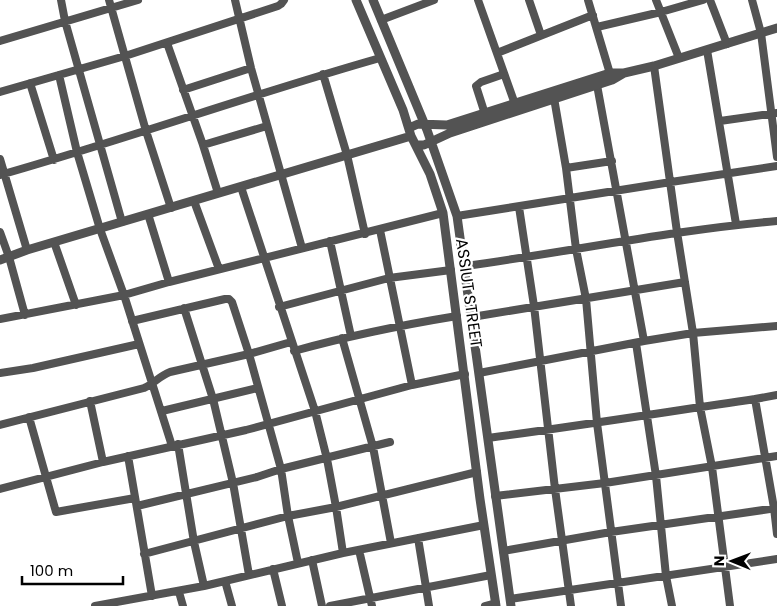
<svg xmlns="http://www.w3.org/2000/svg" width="777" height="606" viewBox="0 0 777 606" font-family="Poppins,sans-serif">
  <rect width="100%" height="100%" fill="#fff"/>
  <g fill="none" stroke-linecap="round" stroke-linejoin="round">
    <path stroke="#535353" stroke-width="8" d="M61 0 65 21 122 222
      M109 0 146 131 171 208
      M235 0 251 68 302 248
      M478 0 515 104
      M529 0 541 35
      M588 0 611 77
      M656 0 679 58
      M710 0 727 44
      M752 0 761 33 777 157
      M381 20 434 0
      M597 27 661 12 703 0
      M0 41 138 0
      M167 43 203 145 218 193
      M707 50 736 224
      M497 53 593 15
      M323 74 347 155 365 234
      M59 75 77 152 100 229 124 295 172 446
      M30 83 54 160
      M597 85 644 341
      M183 90 251 68
      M0 92 125 56 278 6 281 4 284 0
      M554 98 566 168
      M485 114 476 86 481 82 504 74
      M720 121 777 113
      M203 145 267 126
      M0 159 27 250
      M612 161 566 168 576 249 586 299 597 423 621 606
      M0 175C127 139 253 94 380 58
      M241 187 315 411 327 459 336 507 343 553
      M194 201 219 269
      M519 207 534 306 555 489 571 606
      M148 214 169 282
      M457 216 671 182 777 166
      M380 230 412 385
      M0 232 9 257 25 315
      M330 241 351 336
      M54 242 76 305
      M465 266C569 252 672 230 777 221
      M279 307 389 278 451 270
      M184 308 213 399 233 483 249 575
      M472 317 685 282
      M0 319 124 295 169 282 443 213
      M132 321 225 299H229L232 302 249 354 281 469 288 516 298 563
      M342 338 373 447 391 543
      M636 343 656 476 666 576 672 606
      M294 351C348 336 402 325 457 316
      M0 373 33 368 139 344
      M479 373 644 341 693 333 677 232 654 66
      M777 395 755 399 774 508 777 534
      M90 401 103 462
      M162 411 258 388
      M29 417 56 512 135 498
      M0 425 144 388C154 384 159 376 170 372L249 354 291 342
      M488 438C577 426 666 412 755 399
      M178 444 194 542 204 586
      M128 456 152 596
      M0 489 103 462 246 430 412 385 465 374
      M495 496 605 483 777 456
      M137 506 257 477 281 469 390 442
      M418 538 429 606
      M359 550 372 606
      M503 551 611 532 777 508
      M144 554 288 516 336 507 477 472
      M312 560 322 606
      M273 569 282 606
      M225 581 232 606
      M179 592 183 606
      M510 599 777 559
      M95 606 204 586 343 553 484 525
      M330 606 491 575
      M485 606 496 603
      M730 606 712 467 700 407 693 333 777 326"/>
    <path stroke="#535353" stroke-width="9" d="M356 0 403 110 411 136 430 174 443 213 480 499 496 606
      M373 0 427 130 457 216 511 606
      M409 128 418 124 447 125 610 73H624L654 66 777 28
      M417 145H424L450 133 612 80 624 73
      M0 260 27 250 411 136"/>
  </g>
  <g text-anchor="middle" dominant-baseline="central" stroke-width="4.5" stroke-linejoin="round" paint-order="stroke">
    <g font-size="16" fill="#000" stroke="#fff">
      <text transform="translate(469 293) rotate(82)">ASSIUT STREET</text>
    </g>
  </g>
  <g transform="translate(732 561) rotate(271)" stroke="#ffffff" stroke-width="4" paint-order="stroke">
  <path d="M0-4L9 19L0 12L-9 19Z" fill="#000000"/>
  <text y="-8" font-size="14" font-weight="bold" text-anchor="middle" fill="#000000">N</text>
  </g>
  <path d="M22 576v8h101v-8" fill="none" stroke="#000000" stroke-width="2.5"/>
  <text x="30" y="576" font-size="15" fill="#000000" stroke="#ffffff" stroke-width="4" paint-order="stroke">100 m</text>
</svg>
